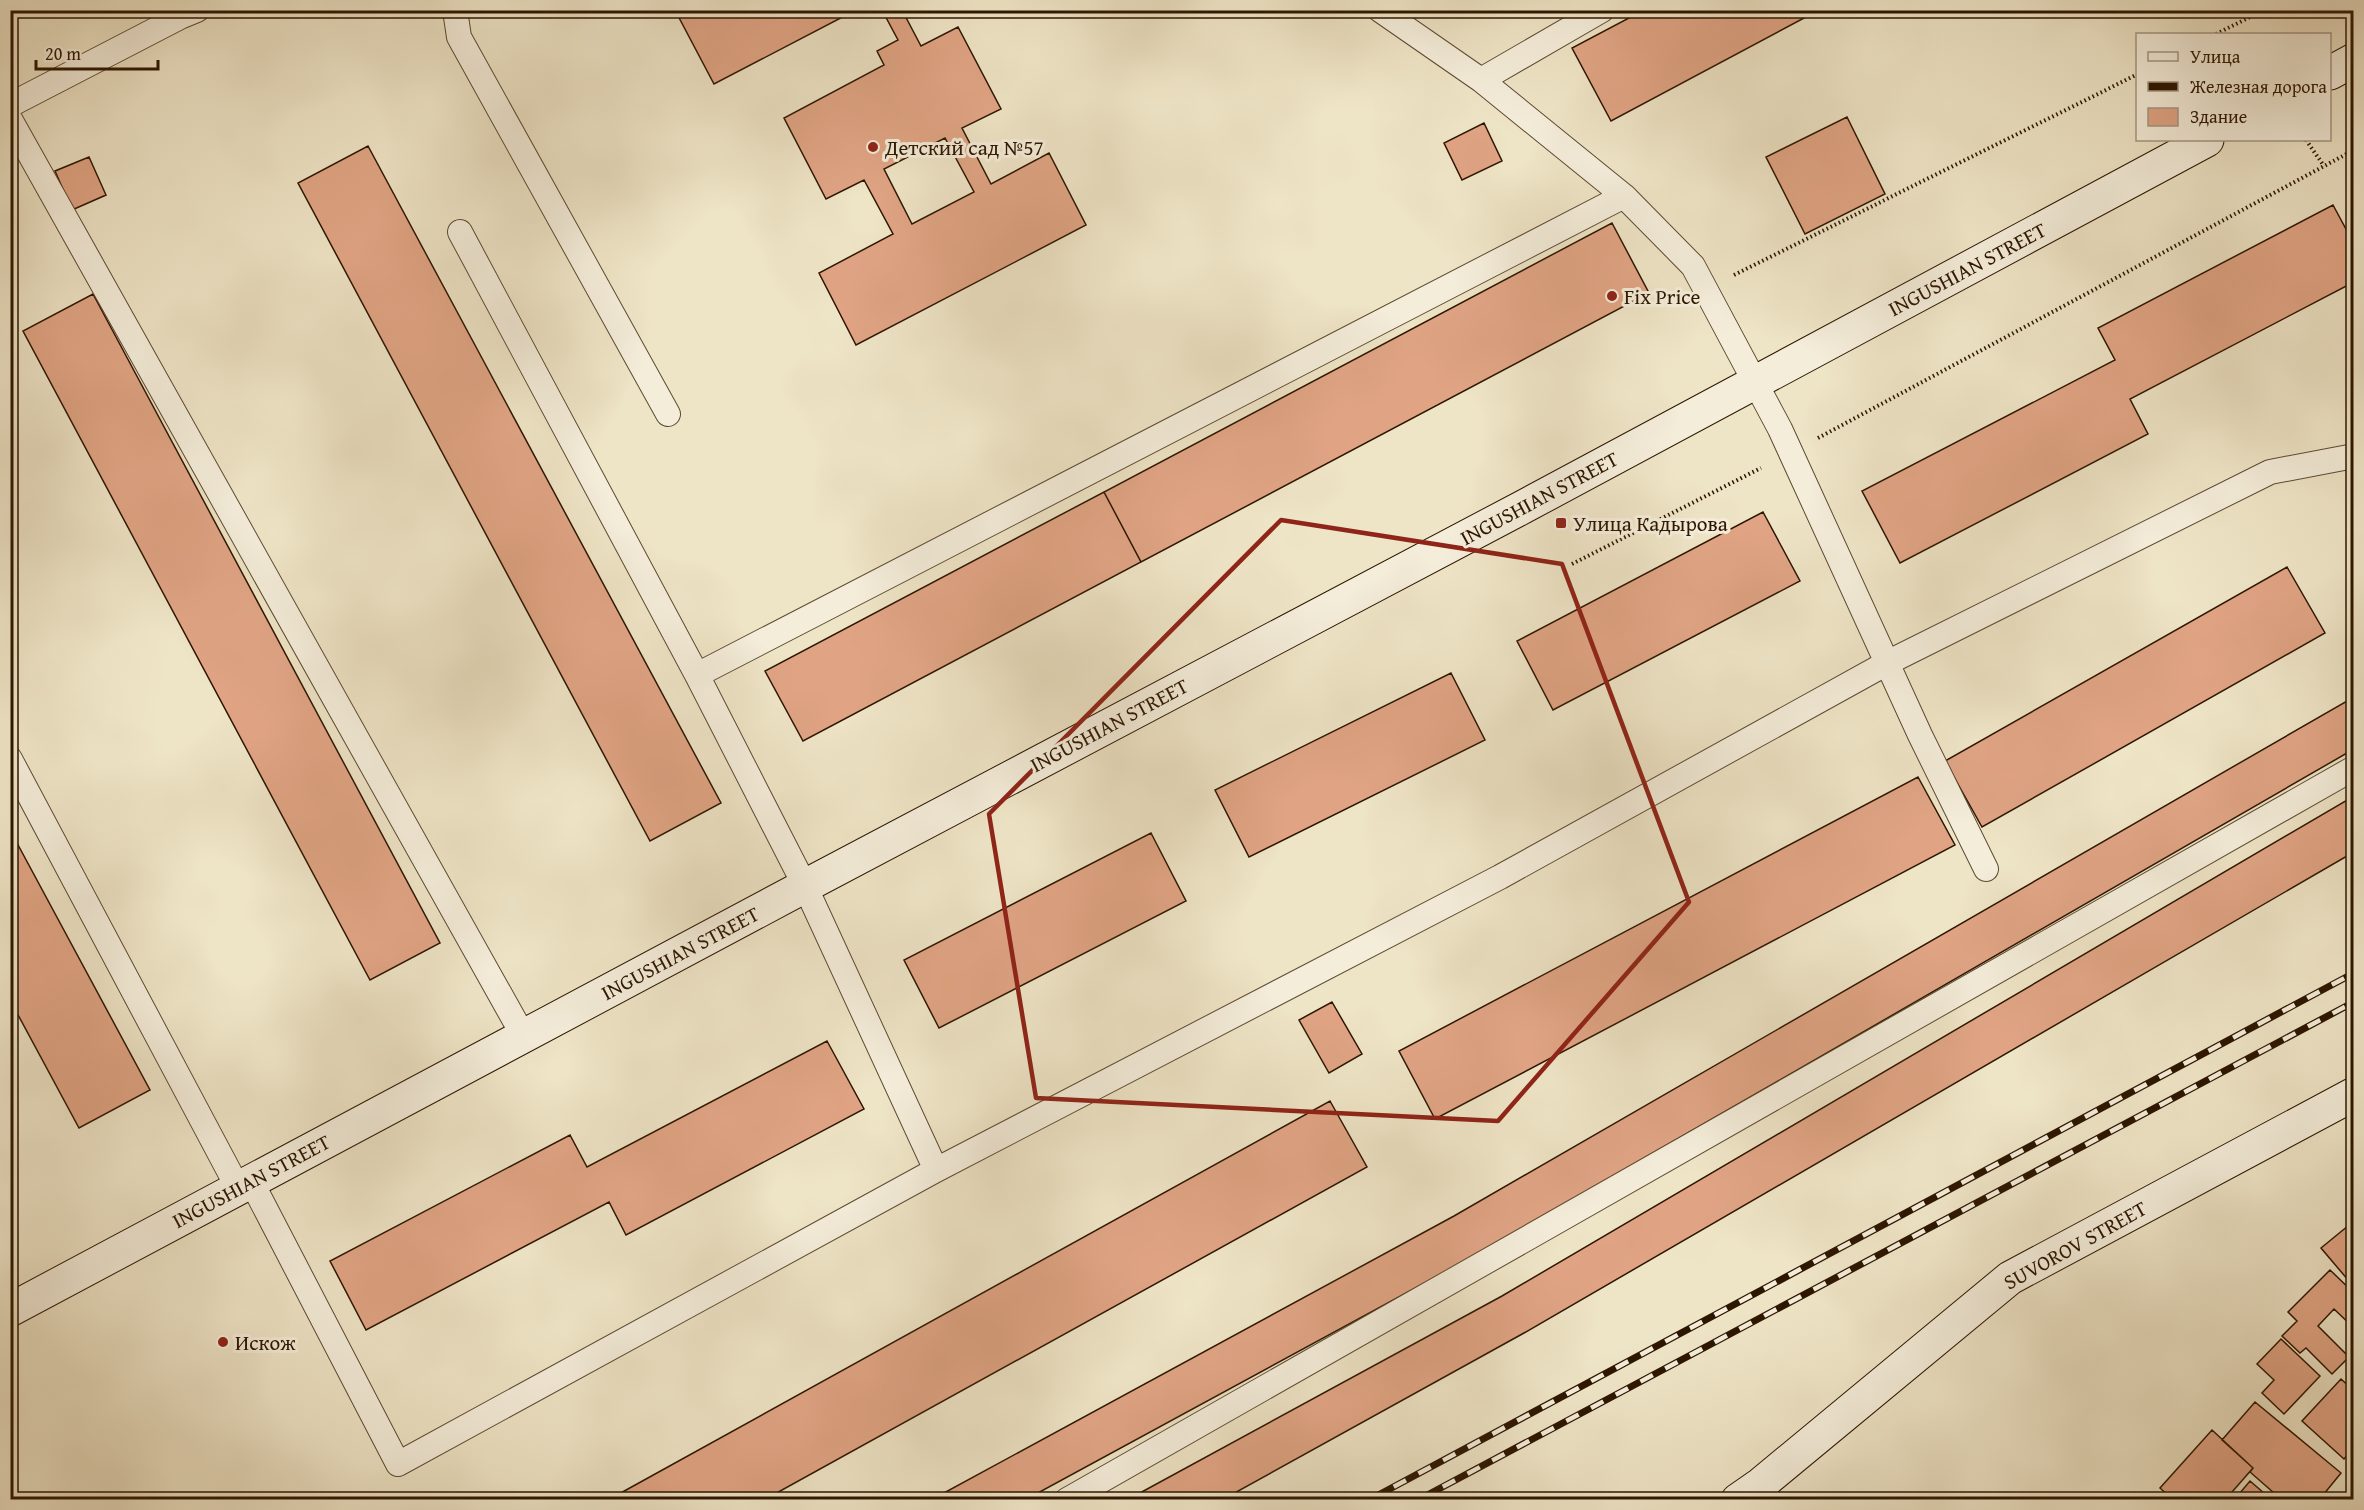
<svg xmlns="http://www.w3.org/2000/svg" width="2364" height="1510" viewBox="0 0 2364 1510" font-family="'Gentium Book Plus',serif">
  <rect width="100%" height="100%" fill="#eee4c6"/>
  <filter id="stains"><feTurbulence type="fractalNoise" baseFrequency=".00333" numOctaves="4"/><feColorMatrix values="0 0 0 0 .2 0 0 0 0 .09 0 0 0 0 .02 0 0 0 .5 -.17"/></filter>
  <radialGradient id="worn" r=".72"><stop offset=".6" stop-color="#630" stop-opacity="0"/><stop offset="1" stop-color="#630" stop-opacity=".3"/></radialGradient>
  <path fill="#e0a484" stroke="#2d1600" stroke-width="1.5" fill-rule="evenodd" d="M10 10H24L10 18Z
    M679 10H856L714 84 676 12Z
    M882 10H902L921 46 958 27 1001 109 962 128 991 184 1049 153 1086 225 856 345 819 273 893 234 864 180 826 199 784 118 884 65 877 51 898 40ZM945 138 974 192 912 224 884 169Z
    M1644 10H1819L1611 121 1572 48Z
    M1847 117 1885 194 1805 234 1766 157Z
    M1484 123 1502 161 1462 180 1444 143Z
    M368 146 721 803 650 841 298 183Z
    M89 157 106 195 72 210 55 171Z
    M2333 205 2354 244V282L2130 399 2148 434 1900 563 1862 491 2115 360 2098 328Z
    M1612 223 1649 293 1141 562 1104 492Z
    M93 294 440 943 370 980 23 331Z
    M1104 492 1141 562 803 741 765 671Z
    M1763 512 1800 581 1553 710 1517 641Z
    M2287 567 2325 633 1982 827 1945 761Z
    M1451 673 1485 740 1249 857 1215 790Z
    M2354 697V749L1478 1254 1025 1500H931L1454 1216Z
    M1918 777 1955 845 1435 1119 1399 1051Z
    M2354 796V852L1524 1333 1222 1500H1127L1502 1296Z
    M10 830 150 1090 79 1128 10 1000Z
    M1151 833 1186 901 939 1028 904 960Z
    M1332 1002 1362 1054 1329 1073 1299 1020Z
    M827 1041 864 1109 626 1235 609 1202 366 1330 330 1261 570 1135 587 1167Z
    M1330 1101 1367 1167 764 1500H608Z
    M2354 1221V1287L2321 1248Z
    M2330 1270 2354 1293V1328L2334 1309 2318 1326 2349 1357 2332 1374 2306 1348 2300 1353 2282 1336 2297 1321 2288 1312Z
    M2281 1339 2320 1376 2284 1414 2262 1393 2274 1380 2257 1364Z
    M2341 1379 2354 1391V1448L2344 1459 2302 1421Z
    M2255 1402 2341 1473 2319 1500H2282L2250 1472 2253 1468 2222 1440Z
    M2212 1430 2253 1468 2225 1500H2173L2160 1488Z
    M2250 1481 2272 1500H2234Z
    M2152 1493 2159 1500H2146Z"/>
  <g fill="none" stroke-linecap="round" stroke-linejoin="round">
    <g stroke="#5d4a32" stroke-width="26">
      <path id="lane" d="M455 10 459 37 668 414
        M1380 10 1481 80 1624 196 1693 266 1780 429 1920 735 1986 869
        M1481 80 1602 10
        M10 105 180 17 197 10
        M10 119 524 1037
        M460 232 697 675 805 886 936 1170
        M697 675 1624 196
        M10 759 238 1188
        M251 1181 398 1464 936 1170 1500 877 1887 663 2270 472 2354 456
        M1067 1500 2354 768"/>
    </g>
    <g stroke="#2d1600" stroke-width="35">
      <path id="secondary" d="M2330 73 2354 60
        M10 1310 805 886 1523 507 2207 140
        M1738 1500 1761 1484 2010 1278 2354 1094"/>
    </g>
    <path stroke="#2d1600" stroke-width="4" stroke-dasharray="1.5 3" stroke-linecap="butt" d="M2216 34 2264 10
      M2306 140 2324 166
      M1734 275 2138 74
      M1818 438 2354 150
      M1572 564 1761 468"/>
    <use href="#lane" stroke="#f4edda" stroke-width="24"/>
    <use href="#secondary" stroke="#f4edda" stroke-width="33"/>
    <g stroke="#2d1600" stroke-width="7">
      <path id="rail" d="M1369 1500 2354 973
        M1418 1500 2354 1002"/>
    </g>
    <use href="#rail" stroke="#f4edda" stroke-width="4.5" stroke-dasharray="14" stroke-linecap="butt"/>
  </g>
  <path fill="none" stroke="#8f2418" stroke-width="4.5" stroke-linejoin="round" d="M1281 520 1562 564 1689 902 1498 1121 1036 1098 989 814Z"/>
  <g fill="#8f2418" stroke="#f4edda" stroke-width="2">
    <circle cx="873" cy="147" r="6"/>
    <circle cx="1612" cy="296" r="6"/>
    <rect x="1555" y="517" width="12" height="12" rx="3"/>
    <circle cx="223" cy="1342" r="6"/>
  </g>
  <g text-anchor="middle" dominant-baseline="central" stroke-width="6" stroke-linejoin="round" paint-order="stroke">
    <g font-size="21" fill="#2d1600" stroke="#f4edda" text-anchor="start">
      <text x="885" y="147">Детский сад №57</text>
      <text x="1624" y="296">Fix Price</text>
      <text x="1573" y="523">Улица Кадырова</text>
      <text x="235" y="1342">Искож</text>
    </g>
    <g font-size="21" fill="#2d1600" stroke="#f4edda">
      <text transform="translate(1967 269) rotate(-28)">INGUSHIAN STREET</text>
      <text transform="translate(1539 498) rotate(-28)">INGUSHIAN STREET</text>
      <text transform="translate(1109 725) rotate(-28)">INGUSHIAN STREET</text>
      <text transform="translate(680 953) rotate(-28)">INGUSHIAN STREET</text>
      <text transform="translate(251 1181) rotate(-28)">INGUSHIAN STREET</text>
      <text transform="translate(2075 1245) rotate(-29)">SUVOROV STREET</text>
    </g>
  </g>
  <rect width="2364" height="1510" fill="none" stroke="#eee4c6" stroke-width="36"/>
  <rect x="12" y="12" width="2340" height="1486" fill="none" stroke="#2d1600" stroke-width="3"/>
  <rect x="18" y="18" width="2328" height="1474" fill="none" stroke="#2d1600" stroke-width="1.5"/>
  <rect x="2136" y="33" width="195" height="108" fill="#f4edda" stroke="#a49783" stroke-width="1.5"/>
  <rect x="2148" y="52" width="30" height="9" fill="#f4edda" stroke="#a49783" stroke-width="1.5"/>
  <text x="2190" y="63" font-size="18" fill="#2d1600">Улица</text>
  <rect x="2148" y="82" width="30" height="9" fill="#2d1600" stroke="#a49783" stroke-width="1.5"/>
  <text x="2190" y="93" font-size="18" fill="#2d1600">Железная дорога</text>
  <rect x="2148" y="108" width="30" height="18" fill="#e0a484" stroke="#a49783" stroke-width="1.5"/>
  <text x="2190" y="123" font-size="18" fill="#2d1600">Здание</text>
  <path d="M36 60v9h122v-9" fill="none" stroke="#2d1600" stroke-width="3"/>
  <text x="45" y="60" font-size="18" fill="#2d1600" stroke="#f4edda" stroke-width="4.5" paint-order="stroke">20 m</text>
  <rect width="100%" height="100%" filter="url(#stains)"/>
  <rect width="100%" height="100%" fill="url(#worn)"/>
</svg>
